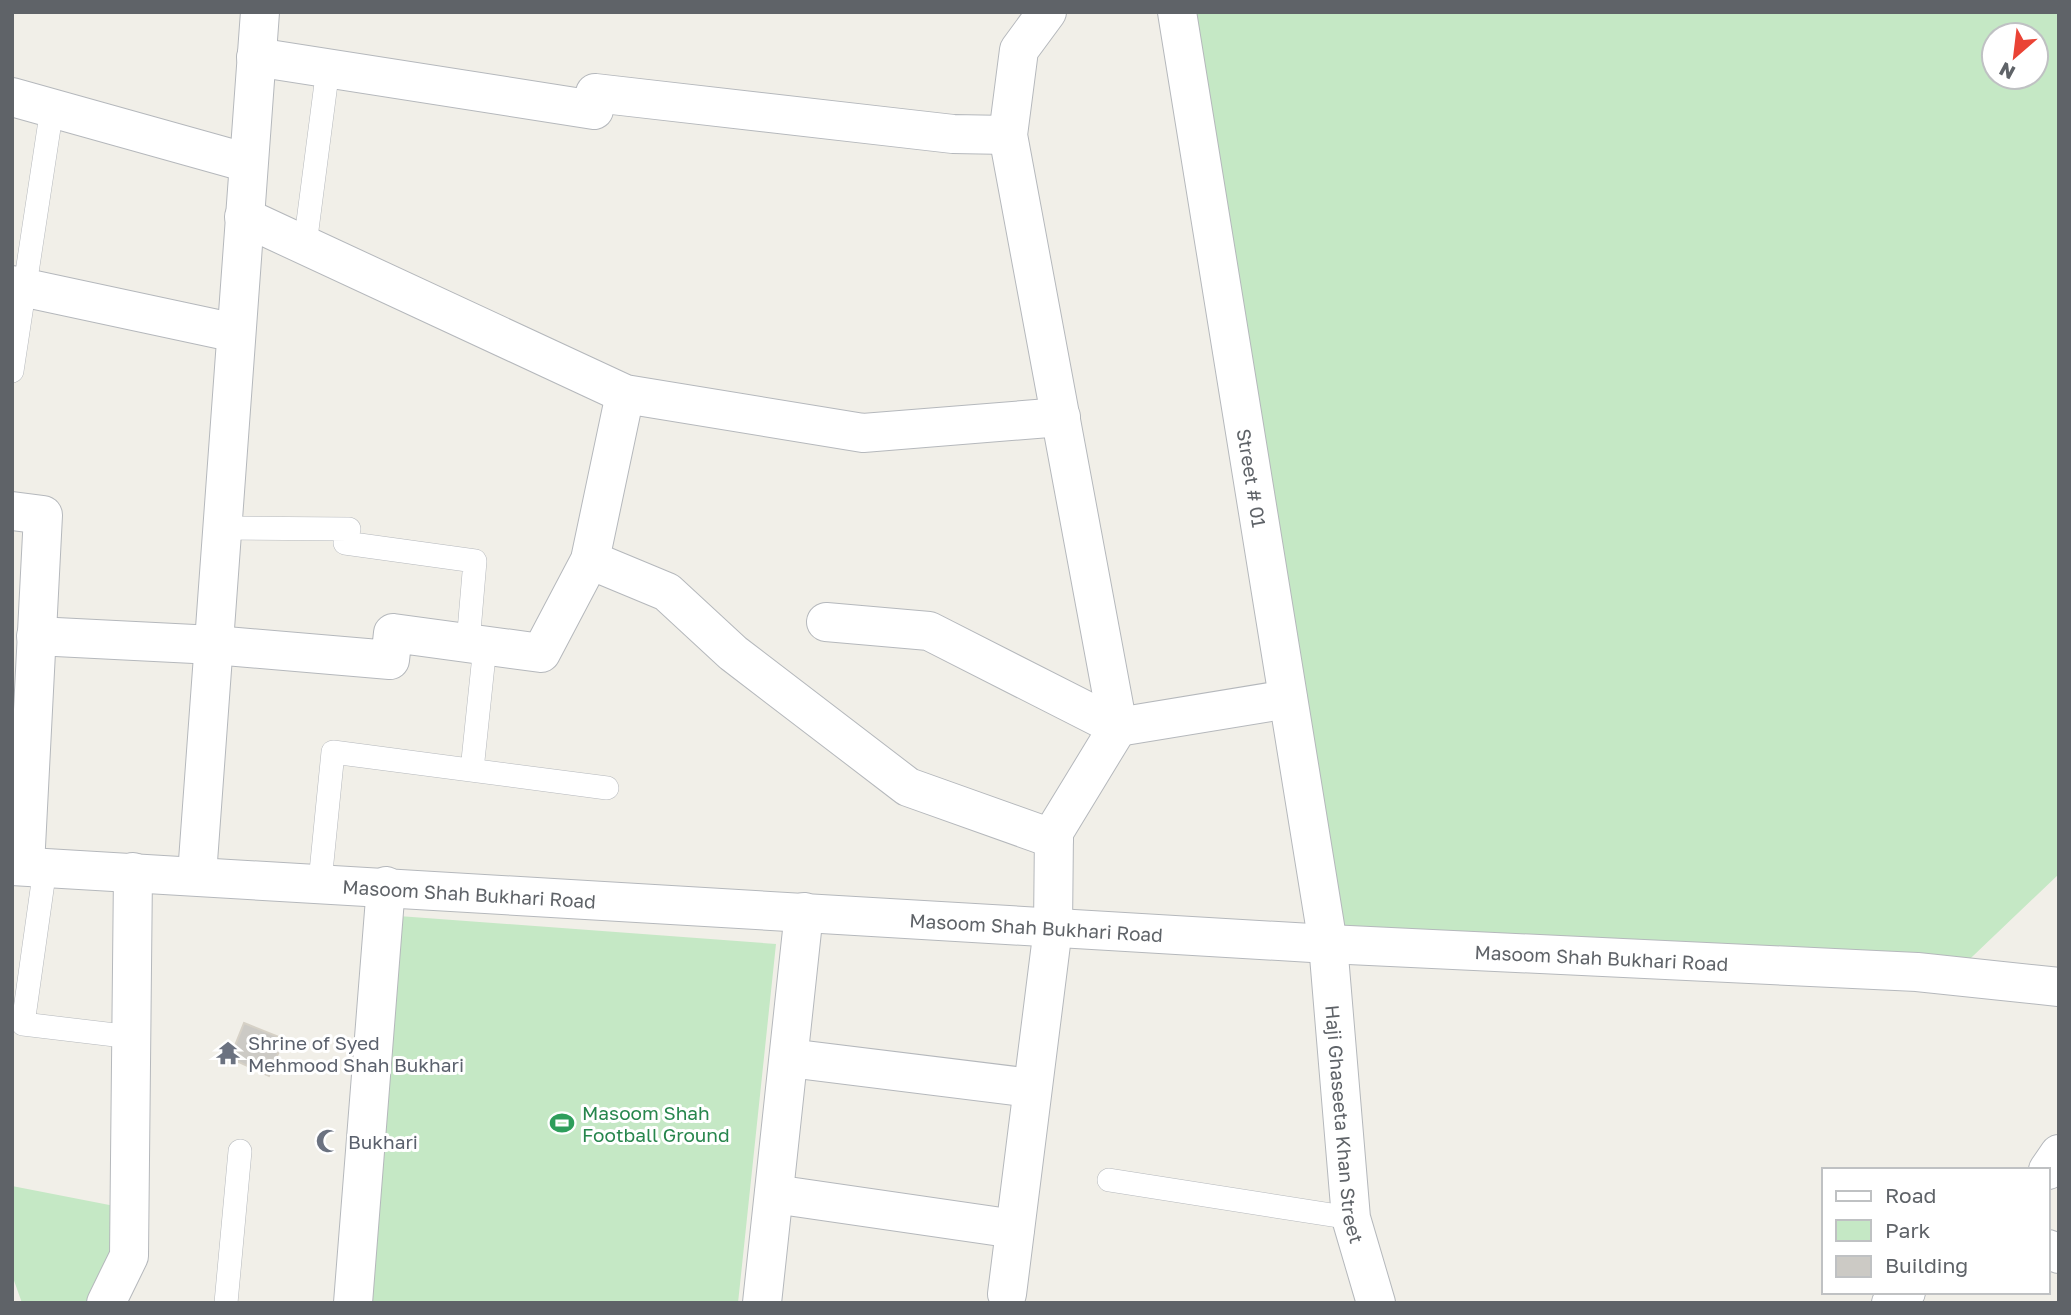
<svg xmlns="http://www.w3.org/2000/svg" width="2071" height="1315" viewBox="0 0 2071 1315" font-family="'Golos Text',sans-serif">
  <rect width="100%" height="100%" fill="#f1efe8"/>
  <path fill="#c5e8c5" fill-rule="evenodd" d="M1179 12H2059V874L1952 976 1328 944ZM1994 35H2036V77H1994Z
    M385 915 776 944 738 1303H353Z
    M12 1186 130 1209 106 1303H22L12 1275Z"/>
  <path fill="#cccac5" stroke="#d6d1c6" stroke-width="2" d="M244 1023 284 1039 269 1076 230 1058Z"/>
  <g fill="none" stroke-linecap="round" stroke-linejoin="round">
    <g stroke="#b5b8bc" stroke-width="24">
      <path id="service" d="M305 245 328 68
        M12 371 52 108
        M221 528 349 529 345 543 475 561 468 643
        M472 770 485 646
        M45 868 23 1024 132 1037
        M320 882 333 752 607 788
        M1109 1180 1351 1218
        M226 1303 240 1151"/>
    </g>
    <g stroke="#b5b8bc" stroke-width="40">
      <g id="minor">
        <path id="s1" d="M1177 12 1328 944 1351 1218 1376 1303"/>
        <path d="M256 57 594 110 595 93 953 134 1008 135"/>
        <path d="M12 97 248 163"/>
        <path d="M244 217 625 394 863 433 1061 417"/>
        <path d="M12 285 236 333"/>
        <path d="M12 511 43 515 25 866"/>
        <path d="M590 560 667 592 733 653 908 787 1054 839"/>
        <path d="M826 622 929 631 1118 727 1288 699"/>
        <path d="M36 636 214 645 390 660 393 633 541 653 590 560 625 394"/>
        <path d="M197 875 260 12"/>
        <path d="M789 1058 1032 1088"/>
        <path d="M2048 1170 2059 1154"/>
        <path d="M774 1194 1015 1229"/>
        <path d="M2048 1249 2059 1254"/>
        <path d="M1007 1294 1053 928 1054 832 1118 727 1008 135 1019 50 1047 12"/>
        <path d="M106 1303 129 1256 133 872"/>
        <path d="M353 1303 386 886"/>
        <path d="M762 1303 804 912"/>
        <path d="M1891 1303 1906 1292"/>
      </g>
    </g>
    <g stroke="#b5b8bc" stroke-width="40">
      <g id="tertiary">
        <path id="s2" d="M12 866 1328 944 1917 972 2059 987"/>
      </g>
    </g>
    <use href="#service" stroke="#fff" stroke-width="23"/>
    <use href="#minor" stroke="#fff" stroke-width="38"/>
    <use href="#tertiary" stroke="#fff" stroke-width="38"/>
  </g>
  <defs>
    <g id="temple-bare" transform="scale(1.89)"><path d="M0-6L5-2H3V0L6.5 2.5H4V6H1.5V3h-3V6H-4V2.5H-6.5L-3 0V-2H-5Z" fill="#6b7280" stroke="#fff" stroke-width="2.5" paint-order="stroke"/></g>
    <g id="stadium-bare" transform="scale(1.89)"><path d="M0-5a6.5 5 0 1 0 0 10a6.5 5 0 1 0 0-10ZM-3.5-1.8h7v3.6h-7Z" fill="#2e9e5b" stroke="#fff" stroke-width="2.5" paint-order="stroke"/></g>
    <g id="mosque-bare" transform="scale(1.89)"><path d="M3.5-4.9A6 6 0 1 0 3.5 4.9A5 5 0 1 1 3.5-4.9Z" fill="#6b7280" stroke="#fff" stroke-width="2.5" paint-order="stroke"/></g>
  </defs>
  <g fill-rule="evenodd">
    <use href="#temple-bare" x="228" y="1053"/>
    <use href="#stadium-bare" x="562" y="1123"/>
    <use href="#mosque-bare" x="328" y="1141"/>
  </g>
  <g text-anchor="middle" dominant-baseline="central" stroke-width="6" stroke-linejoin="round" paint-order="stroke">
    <g font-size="19" fill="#5f6368" stroke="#fff">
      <text stroke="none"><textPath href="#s1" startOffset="472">Street # 01</textPath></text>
      <text stroke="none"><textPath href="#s2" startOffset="458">Masoom Shah Bukhari Road</textPath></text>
      <text stroke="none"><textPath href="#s2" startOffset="1026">Masoom Shah Bukhari Road</textPath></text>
      <text stroke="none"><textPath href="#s2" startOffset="1592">Masoom Shah Bukhari Road</textPath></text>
      <text stroke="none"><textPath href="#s1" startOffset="1125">Haji Ghaseeta Khan Street</textPath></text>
    </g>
    <g font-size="19" fill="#5b616d" stroke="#fff" text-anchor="start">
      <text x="248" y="1042">Shrine of Syed<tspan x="248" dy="22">Mehmood Shah Bukhari</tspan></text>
      <text x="348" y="1141">Bukhari</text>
    </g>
    <g font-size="19" fill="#27864d" stroke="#fff" text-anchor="start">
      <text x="582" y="1112">Masoom Shah<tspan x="582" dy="22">Football Ground</tspan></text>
    </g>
  </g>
  <rect width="2071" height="1315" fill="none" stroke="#5f6368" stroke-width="28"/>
  <rect x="1822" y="1168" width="228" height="126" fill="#ffffff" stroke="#bfc1c3" stroke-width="2"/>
  <rect x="1836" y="1191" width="35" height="10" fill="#ffffff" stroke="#bfc1c3" stroke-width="2"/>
  <text x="1885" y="1203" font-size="21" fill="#5f6368">Road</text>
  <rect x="1836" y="1220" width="35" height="21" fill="#c5e8c5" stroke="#bfc1c3" stroke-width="2"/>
  <text x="1885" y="1238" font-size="21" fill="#5f6368">Park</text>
  <rect x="1836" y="1256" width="35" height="21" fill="#cccac5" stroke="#bfc1c3" stroke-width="2"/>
  <text x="1885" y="1273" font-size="21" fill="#5f6368">Building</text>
  <g transform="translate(2015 56) rotate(208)"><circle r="33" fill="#ffffff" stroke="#bfc1c3" stroke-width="2"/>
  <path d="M0-5L12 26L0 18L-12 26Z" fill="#ea4335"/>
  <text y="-10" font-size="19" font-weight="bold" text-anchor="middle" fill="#5f6368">N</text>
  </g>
</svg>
